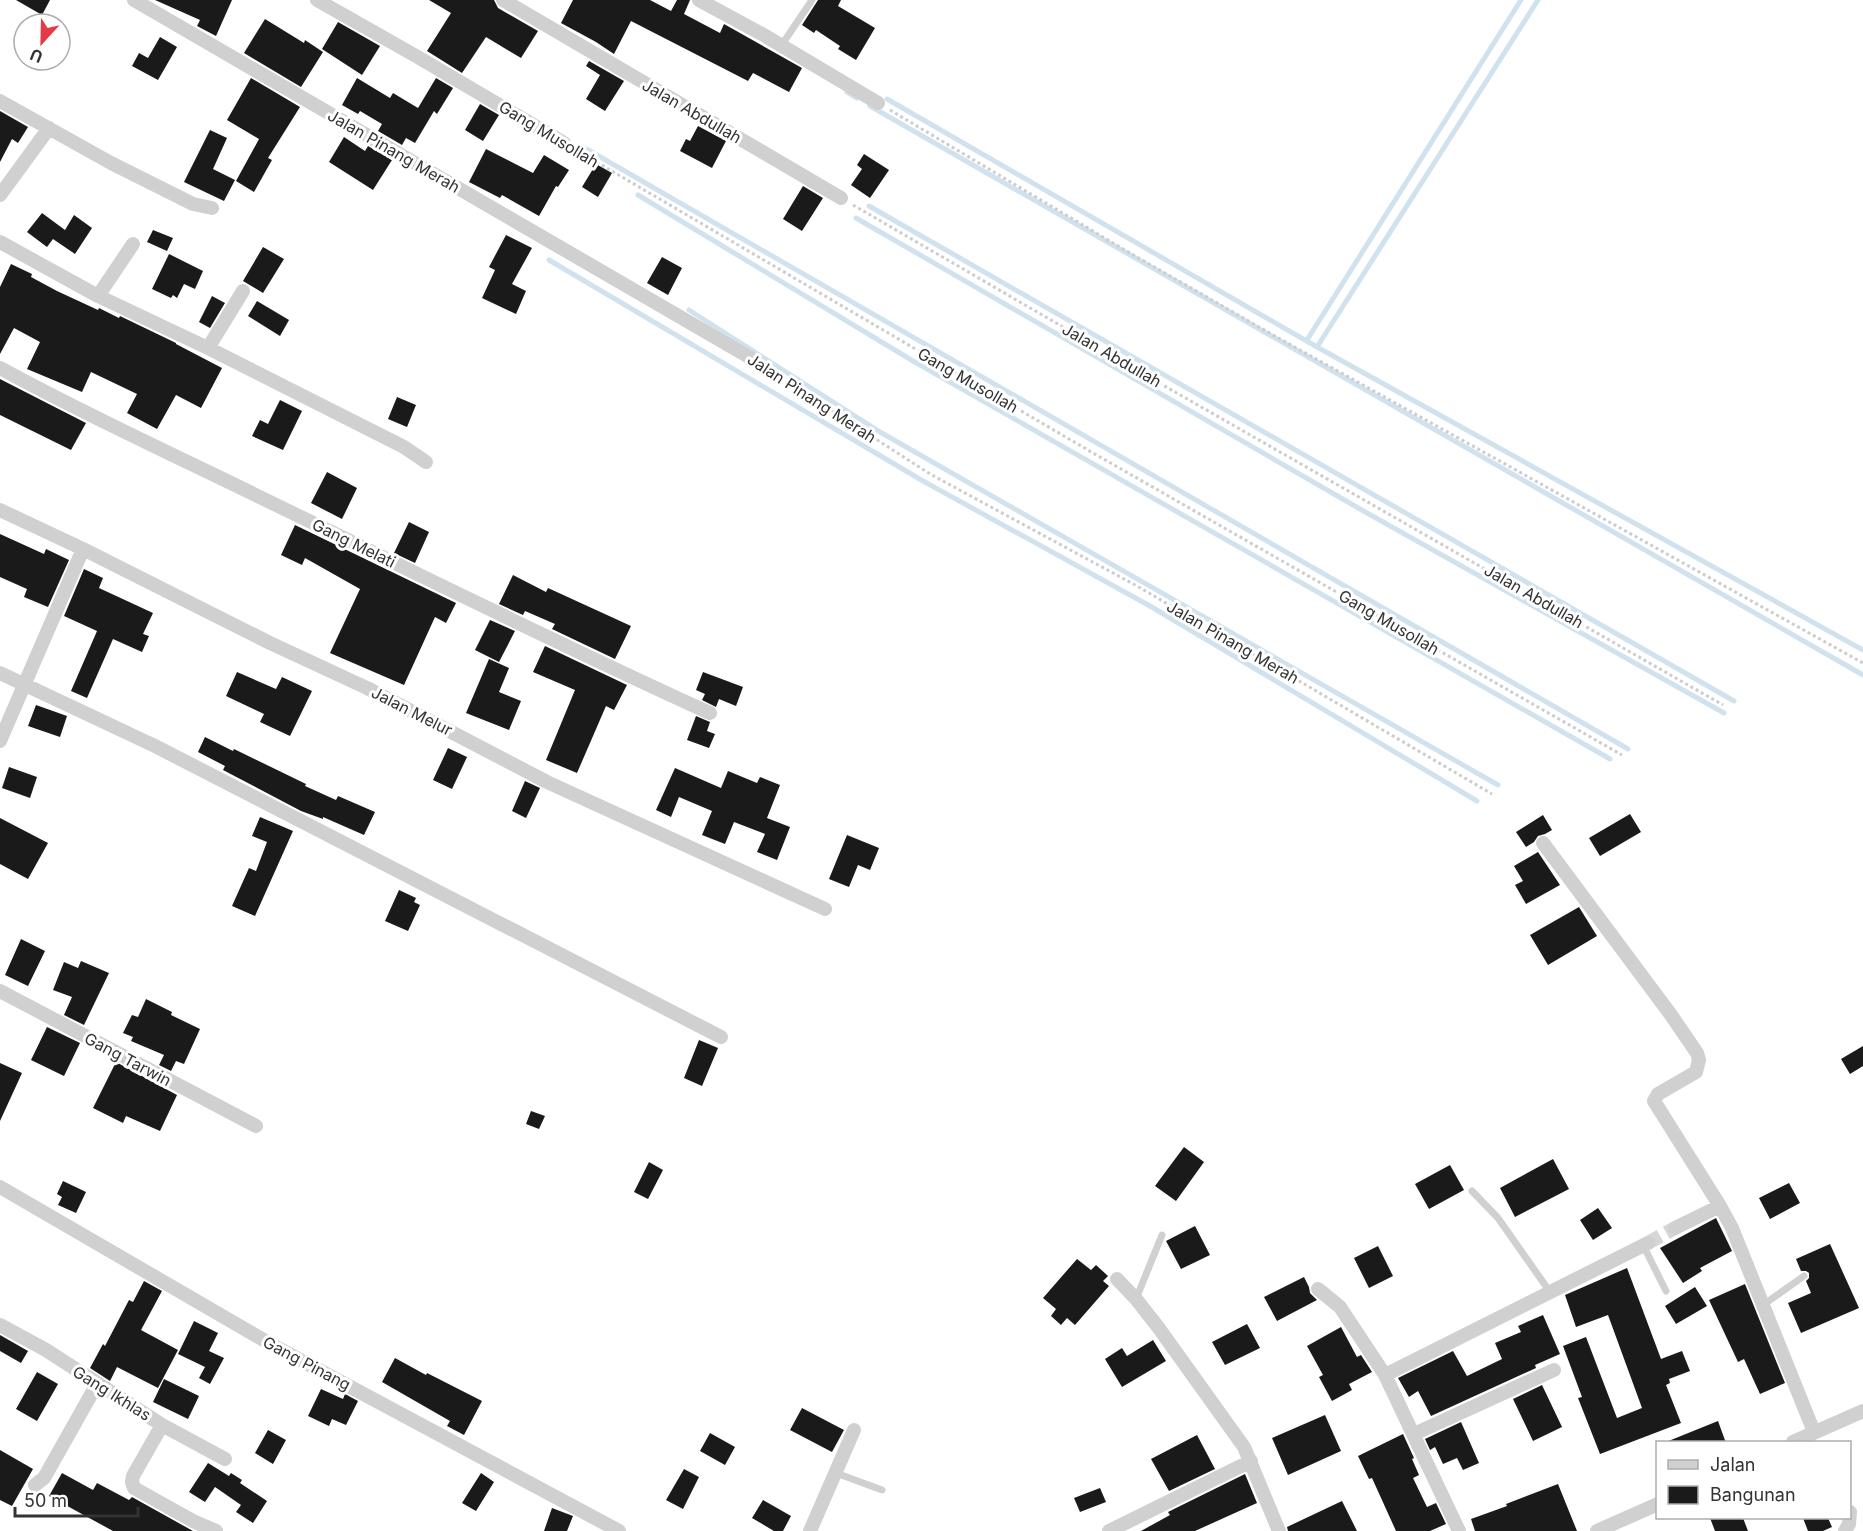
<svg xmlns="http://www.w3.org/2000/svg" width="1863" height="1531" viewBox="0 0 1863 1531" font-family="Inter,sans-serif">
  <rect width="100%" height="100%" fill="#fff"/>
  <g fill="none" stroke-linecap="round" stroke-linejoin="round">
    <path stroke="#cfe2ee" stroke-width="5" d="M847 92 857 98
      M887 99 1317 347 1863 650
      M870 106 1863 675
      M583 147 1628 749
      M638 195 913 361 1610 759
      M869 206 1734 701
      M856 218 1360 509 1724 713
      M549 260 923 481 1150 606 1477 801
      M689 310 880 432 1498 785
      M1307 340 1521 0
      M1317 347 1538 0"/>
  </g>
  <path fill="#1a1a1a" d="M16 0H50L42 15Z
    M155 0H232L216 36 197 26 200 20Z
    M429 0H494L498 8 538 31 521 58 486 37 462 73 427 51 451 13Z
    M573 0H650L671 11 677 0H690L684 14 720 33 724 24 802 68 789 92 753 73 748 81 631 21 614 54 596 42 561 23Z
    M818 0H841L838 6 875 28 856 60 838 49 840 46 816 30 814 33 802 25Z
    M265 19 304 43 305 40 323 52 301 87 244 53Z
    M338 22 380 46 362 75 322 49Z
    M160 37 177 47 158 80 132 66 139 53 148 58Z
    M589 61 624 81 605 111 586 99 600 75 586 66Z
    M251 78 300 107 268 158 272 160 254 192 236 181 259 139 227 120Z
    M357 78 390 98 393 93 418 108 436 78 453 88 437 114 434 111 415 143 406 138 402 145 378 131 382 124 360 111 358 114 342 105Z
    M480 104 499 115 483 141 465 130Z
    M0 111 28 127 18 143 12 139 0 162Z
    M698 126 726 141 712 168 680 151 686 139 690 141Z
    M210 130 227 138 213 169 235 180 224 201 184 182Z
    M344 137 365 151 368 146 392 160 373 190 329 162Z
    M486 149 533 173 544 155 569 170 558 187 556 186 539 216 502 195 500 198 469 182Z
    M864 154 889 170 870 198 851 185 862 169 857 165Z
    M596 164 612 173 598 197 582 187Z
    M803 186 823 198 802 231 783 219Z
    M42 213 65 230 74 215 92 228 75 254 53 239 47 247 27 232Z
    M153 230 173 238 167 251 147 242Z
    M506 235 532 248 512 284 526 291 516 314 482 298 495 270 489 267Z
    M263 247 284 259 263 293 243 281Z
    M169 254 203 271 195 289 184 284 177 298 173 295 171 298 152 289Z
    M662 257 682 268 668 295 647 283Z
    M11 264 32 274 31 277 57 291 98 310 99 308 119 318 120 316 176 343V344L222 368 201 408 176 395 157 429 127 413 137 394 91 372 82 392 27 369 40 342 14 328 0 354V287Z
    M212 296 225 303 210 328 199 322Z
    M257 301 289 320 280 336 248 316Z
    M0 379 86 423 71 450 0 415Z
    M397 397 416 405 407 427 388 419Z
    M280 400 302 411 283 450 252 436 260 420 268 424Z
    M327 472 357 488 342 519 311 503Z
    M409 522 429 532 415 563 394 553Z
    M295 525 456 603 446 623 435 617 404 685 330 653 360 589 305 558 302 565 281 555Z
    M0 534 44 554 46 549 69 560 48 607 24 597 27 589 0 577Z
    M84 569 103 578 99 588 153 613 143 634 149 636 142 652 113 639 87 698 71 691 97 631 64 616Z
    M513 575 546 592 548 588 631 626 615 659 552 629 555 624 525 611 523 615 499 604Z
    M490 620 515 631 499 662 475 650Z
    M545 646 627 685 614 710 606 706 577 773 546 760 575 690 533 672Z
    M489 659 509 668 499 692 521 701 509 730 466 713Z
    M237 672 276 689 282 677 312 691 290 736 260 722 264 714 226 696Z
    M703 672 743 687 736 706 719 699 716 707 702 700 705 694 696 690Z
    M36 705 67 716 60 737 28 726Z
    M696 716 710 722 707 731 715 734 709 748 687 740Z
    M205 737 233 751 234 749 306 784 305 786 336 800 338 796 375 812 364 835 323 817V819L301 811 223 770 225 766 198 752Z
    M448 748 467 757 452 789 433 780Z
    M9 767 37 777 30 798 2 788Z
    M675 768 721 788 728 771 757 783 760 777 780 785 767 818 790 827 777 860 757 852 765 834 734 822 725 844 702 835 712 811 679 797 671 817 656 810Z
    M525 781 540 788 526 818 512 811Z
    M1630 814 1641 832 1600 856 1589 838Z
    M1543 815 1552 830 1545 834 1538 836 1534 842 1526 847 1516 832Z
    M260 817 293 831 255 916 232 906 249 868 256 871 267 842 252 836Z
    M0 818 48 843 28 879 0 864Z
    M847 835 879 848 870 870 858 865 849 887 829 879Z
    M1538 852 1560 885 1526 904 1515 885 1523 881 1514 866Z
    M399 890 416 898 414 902 420 905 408 931 385 921Z
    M1579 907 1597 936 1548 965 1530 935Z
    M21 939 45 951 28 986 5 975Z
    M81 961 109 973 84 1025 64 1015 72 997 53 990 64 962 78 968Z
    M146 999 172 1012 171 1015 200 1029 184 1064 176 1061 171 1071 159 1065 164 1055 131 1041 133 1037 123 1033 132 1015 138 1017Z
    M47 1027 80 1043 64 1076 31 1060Z
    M699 1040 718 1048 702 1086 684 1078Z
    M1863 1046V1066L1850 1074 1841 1059Z
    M116 1062 177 1095 160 1131 126 1116 123 1123 93 1108Z
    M0 1063 22 1073 0 1121Z
    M531 1111 545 1116 539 1129 526 1124Z
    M1184 1147 1204 1162 1176 1201 1155 1186Z
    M1553 1159 1569 1189 1515 1217 1500 1188Z
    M649 1162 663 1170 648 1199 634 1192Z
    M1450 1165 1464 1190 1429 1209 1415 1184Z
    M63 1181 86 1192 76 1213 58 1205 62 1197 57 1194Z
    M1789 1183 1800 1203 1770 1219 1759 1198Z
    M1598 1208 1612 1228 1593 1240 1580 1220Z
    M1716 1218 1732 1251 1700 1268 1702 1271 1683 1283 1660 1248Z
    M1195 1226 1210 1255 1181 1269 1166 1241Z
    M1830 1244 1859 1308 1801 1333 1788 1303 1811 1293 1806 1281 1809 1278V1273L1806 1271H1801L1796 1259Z
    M1378 1246 1393 1276 1369 1288 1354 1258Z
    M1077 1259 1091 1270 1096 1265 1108 1276 1103 1281 1109 1286 1075 1325 1067 1318 1061 1325 1051 1316 1056 1309 1043 1298Z
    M1627 1268 1661 1359 1682 1351 1690 1371 1669 1379 1670 1383 1666 1385 1681 1423 1600 1454 1578 1398 1582 1397 1563 1346 1586 1337 1617 1418 1642 1408 1608 1315 1576 1327 1565 1295Z
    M1304 1277 1309 1287 1310 1293 1317 1300 1277 1321 1264 1297Z
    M144 1281 162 1291 141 1330 178 1350 158 1388 117 1367 110 1381 90 1368 103 1344 105 1346 129 1300 133 1302Z
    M1745 1284 1785 1383 1760 1394 1744 1359 1738 1362 1709 1300Z
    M1695 1287 1707 1306 1676 1324 1665 1306Z
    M1543 1315 1560 1354 1535 1365 1536 1368 1431 1416 1418 1391 1409 1397 1398 1378 1453 1351 1467 1376 1502 1359 1495 1343 1521 1332 1518 1326Z
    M194 1321 218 1333 209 1351 224 1358 210 1384 199 1378 205 1367 178 1354Z
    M1247 1324 1260 1348 1225 1365 1212 1342Z
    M1341 1327 1357 1357 1361 1355 1372 1372 1349 1384 1352 1390 1332 1401 1319 1377 1323 1375 1307 1346Z
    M0 1335 28 1351 21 1363 0 1351Z
    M1153 1340 1166 1361 1122 1387 1105 1359 1122 1348 1127 1356Z
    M395 1358 426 1375 427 1373 482 1401 464 1435 447 1426 450 1421 382 1382Z
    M37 1372 58 1384 37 1421 16 1409Z
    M164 1379 199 1396 188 1419 153 1402Z
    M1542 1385 1562 1427 1533 1441 1513 1399Z
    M321 1389 343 1399 345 1394 358 1401 346 1425 332 1419 329 1426 308 1416Z
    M802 1408 844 1430 832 1452 790 1430Z
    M1325 1415 1341 1451 1288 1475 1272 1438Z
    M1718 1421 1726 1443H1666V1442Z
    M1461 1422 1479 1463 1463 1470 1457 1458 1443 1464 1435 1447 1430 1450 1425 1439Z
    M268 1430 286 1440 273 1464 255 1453Z
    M710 1433 735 1447 725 1465 700 1451Z
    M1403 1434 1414 1458 1412 1459 1419 1475 1413 1478 1427 1507 1436 1503 1446 1524 1430 1531H1396L1372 1478 1369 1479 1358 1456Z
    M1197 1435 1215 1469 1169 1491 1151 1459Z
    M0 1450 33 1469 12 1506 0 1500Z
    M208 1463 229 1476 231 1473 242 1480 240 1483 267 1501 253 1523 236 1512 241 1505 215 1487 205 1502 189 1492Z
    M684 1469 699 1477 683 1509 666 1500Z
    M62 1473 93 1490 97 1483 129 1500 132 1497 193 1531H113L49 1496Z
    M481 1473 494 1482 476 1511 462 1503Z
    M1245 1474 1257 1503 1195 1531H1141L1170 1515 1168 1512 1178 1507Z
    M1558 1484 1577 1531H1475L1471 1519 1507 1506 1506 1504Z
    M1100 1488 1106 1502 1080 1512 1074 1498Z
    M763 1500 791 1516 783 1531H774L752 1518Z
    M1342 1501 1357 1531H1288L1287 1527Z
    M552 1508 573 1516 567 1531H544Z
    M1710 1518H1743L1748 1531H1715Z
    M1803 1518H1828L1832 1527 1823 1531H1808Z"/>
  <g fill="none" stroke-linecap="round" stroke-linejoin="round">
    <path stroke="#d6d6d6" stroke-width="14" stroke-dasharray="14 7" stroke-linecap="butt" d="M1648 1243 1675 1228"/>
    <path stroke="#cdcdcd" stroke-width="3" stroke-dasharray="3 3" stroke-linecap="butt" d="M890 110 1123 249 1273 335 1863 663
      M576 150 1093 453 1622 755
      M853 205 1168 388 1723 705
      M766 368 930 474 1137 586 1492 794"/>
    <path stroke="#d0d0d0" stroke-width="7" d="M781 46 812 0
      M1472 1191 1498 1218 1550 1292
      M1643 1245 1666 1291
      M1136 1299 1162 1235
      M1763 1305 1804 1276
      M836 1473 882 1490"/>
    <path stroke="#d0d0d0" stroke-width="14" d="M134 0 756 361
      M317 0 416 56 564 143
      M503 0 841 198
      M699 0 762 34 878 103
      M0 101 111 163 193 204 212 208
      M0 195 49 128
      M0 242 98 296 208 348 404 447 426 462
      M98 296 133 244
      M208 348 243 291
      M0 368C89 417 181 458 272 503 418 574 562 646 710 713
      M0 510 83 549 270 643 367 688 547 782 825 909
      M0 673 155 746 721 1037
      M0 741 83 549
      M1543 843 1671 1015 1697 1053 1699 1060 1696 1072 1658 1094 1654 1101 1720 1206
      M0 991 256 1126
      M0 1187 274 1346 619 1531
      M1675 1228 1720 1206 1732 1228 1814 1432
      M1117 1279 1136 1299 1158 1327 1244 1447 1279 1531
      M1318 1289 1340 1307 1385 1375 1459 1531
      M0 1325 46 1350 162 1425 225 1459
      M1385 1375 1648 1243
      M162 1425 133 1476 132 1482 134 1488 195 1522 216 1531
      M1414 1434 1554 1370
      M1793 1442 1863 1411
      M35 1485 44 1478 97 1384
      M810 1531 854 1430
      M1109 1531 1251 1461
      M1597 1531 1658 1504
      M1845 1531 1849 1524 1850 1512"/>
  </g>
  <g text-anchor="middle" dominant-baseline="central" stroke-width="6" stroke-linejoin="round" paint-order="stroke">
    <g font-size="16" fill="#333" stroke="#fff">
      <text transform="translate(692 111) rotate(30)">Jalan Abdullah</text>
      <text transform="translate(549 134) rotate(31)">Gang Musollah</text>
      <text transform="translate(394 151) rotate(30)">Jalan Pinang Merah</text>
      <text transform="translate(1112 355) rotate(30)">Jalan Abdullah</text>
      <text transform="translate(968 380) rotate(30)">Gang Musollah</text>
      <text transform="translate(812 398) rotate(33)">Jalan Pinang Merah</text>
      <text transform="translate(354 543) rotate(26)">Gang Melati</text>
      <text transform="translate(1534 596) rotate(30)">Jalan Abdullah</text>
      <text transform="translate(1389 622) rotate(30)">Gang Musollah</text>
      <text transform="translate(1233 642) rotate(30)">Jalan Pinang Merah</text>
      <text transform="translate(412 711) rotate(27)">Jalan Melur</text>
      <text transform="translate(128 1059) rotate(28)">Gang Tarwin</text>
      <text transform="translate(307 1363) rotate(28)">Gang Pinang</text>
      <text transform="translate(112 1393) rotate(32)">Gang Ikhlas</text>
    </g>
  </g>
  <rect x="1656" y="1441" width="195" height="78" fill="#ffffff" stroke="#adadad" stroke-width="1.5"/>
  <rect x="1668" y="1460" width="30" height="9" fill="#d0d0d0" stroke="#adadad" stroke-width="1.5"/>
  <text x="1710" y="1471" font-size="18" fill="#333333">Jalan</text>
  <rect x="1668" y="1486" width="30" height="18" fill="#1a1a1a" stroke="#adadad" stroke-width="1.5"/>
  <text x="1710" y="1501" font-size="18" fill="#333333">Bangunan</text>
  <g transform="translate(42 42) rotate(202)"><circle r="28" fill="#ffffff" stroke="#adadad" stroke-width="1.5"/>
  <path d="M0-4.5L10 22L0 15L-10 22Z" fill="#e63946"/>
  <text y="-9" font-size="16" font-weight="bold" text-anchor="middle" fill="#333333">U</text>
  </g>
  <path d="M15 1507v9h123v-9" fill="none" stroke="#333333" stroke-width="3"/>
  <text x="24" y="1507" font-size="18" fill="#333333" stroke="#ffffff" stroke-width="4.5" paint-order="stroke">50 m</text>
</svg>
